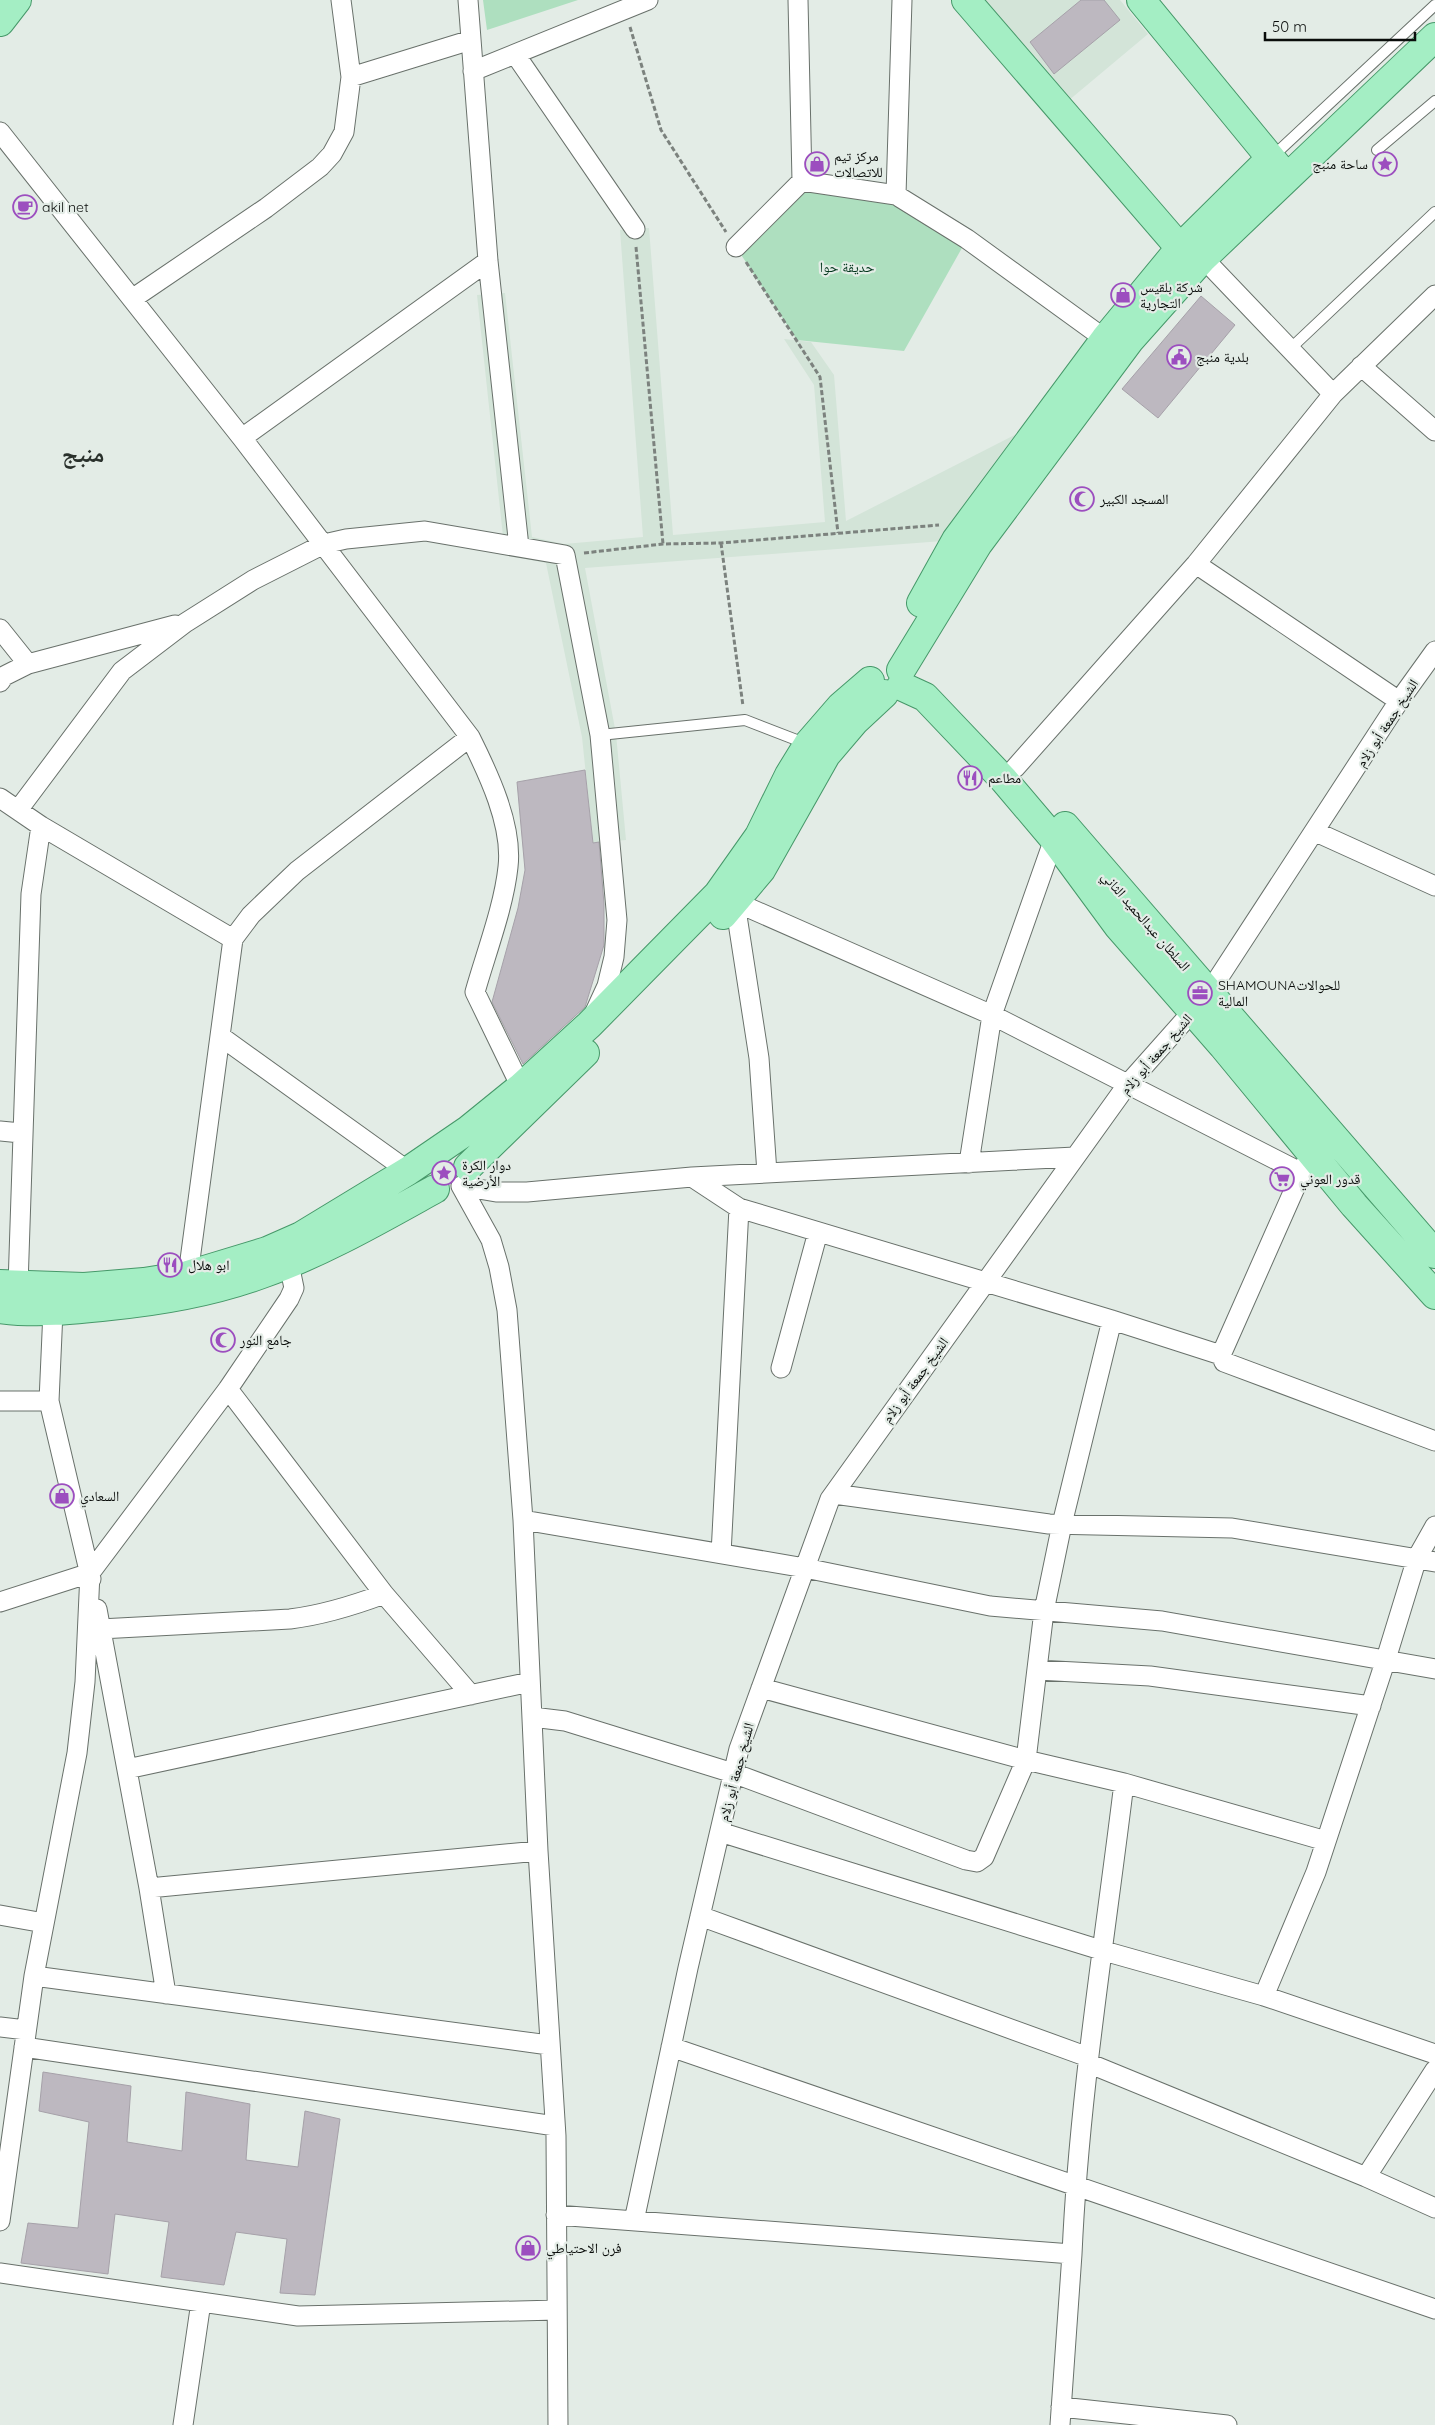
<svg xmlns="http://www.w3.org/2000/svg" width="1435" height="2425" viewBox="0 0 1435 2425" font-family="Quicksand,'Noto Naskh Arabic',sans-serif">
  <rect width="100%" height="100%" fill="#e3ece6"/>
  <path fill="#d3e4d8" d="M985 0H1120L1148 34 1068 101Z
    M649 228 673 535 825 522 814 385 784 339 811 342 834 375 846 521 1044 420 956 540 585 568 616 734 626 840 593 843 582 737 546 563 505 555 477 295 505 293 532 537 564 544 643 537 620 230Z"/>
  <path fill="#aedfbf" d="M483 0H578L487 30Z
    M802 181 896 195 967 239 904 351 797 340 736 247Z"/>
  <path fill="#bdb8c0" stroke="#a6a1a9" d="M1081 0H1104L1120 20 1054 74 1030 42Z
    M1201 296 1235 325 1158 418 1122 389Z
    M585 770 593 843 599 842 604 904V945L585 1007 523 1064 492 1002 518 908 525 870 517 782Z
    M43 2072 131 2086 127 2142 182 2151 186 2092 250 2104 246 2160 298 2167 305 2111 340 2119 315 2295 280 2293 287 2239 236 2232 224 2285 161 2277 169 2222 115 2214 108 2274 21 2263 28 2223 78 2228 89 2122 39 2111Z"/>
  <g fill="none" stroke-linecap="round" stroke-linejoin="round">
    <g stroke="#69716b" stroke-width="12">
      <path id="service" d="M1377 150 1435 101
        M1271 158 1435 5
        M1290 349 1435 212
        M600 735 745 720 807 744"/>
    </g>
    <g stroke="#69716b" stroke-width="21">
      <path id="minor" d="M468 0 488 261 519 547
        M798 0 802 181
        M515 54 635 229
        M473 71 648 0
        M351 77 471 40
        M0 132 242 438 470 737C488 773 513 825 508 867 504 906 486 953 475 992L521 1087
        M896 195 902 0
        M736 247 802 181 896 195 967 239 1105 339
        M1203 258 1333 394
        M132 299 266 208 320 167 332 154 344 132 351 77 341 0
        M1361 366 1435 431
        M242 438 488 261
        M1196 564 1399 701
        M0 629 28 664
        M0 682 4 676 28 664 175 625
        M1015 768 1196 564 1333 394 1435 295
        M0 798 41 826 233 939
        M18 810 122 671 185 623 253 580 324 544 346 539 425 531 565 555 600 735 617 920 614 957 607 986 595 1012
        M1316 832 1435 886
        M724 897 992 1015 1300 1172
        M735 903 759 1058 767 1173
        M220 1036 408 1171
        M0 1131 21 1133
        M969 1163 992 1015 1054 839
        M1306 1163 1221 1355 1224 1362 1435 1441
        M692 1177 739 1208 1112 1320 1221 1355
        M461 1186 491 1240 499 1267 507 1310 523 1520 538 1851 556 2136 558 2425
        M461 1186 496 1192H527L692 1177 1075 1157
        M188 1275 233 939 251 915 297 871 470 737
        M18 1286 31 894 41 826
        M53 1311 49 1401 91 1579
        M781 1368 818 1232
        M228 1389 384 1594 471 1695
        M0 1401H49
        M834 1494 1049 1524 1232 1528 1435 1562
        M523 1520 805 1568 990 1606 1162 1621 1435 1669
        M721 1554 739 1208
        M0 1602 90 1573
        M97 1609 149 1888 166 1994
        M100 1629 290 1619C323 1615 352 1606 384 1594
        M1037 1670 1150 1676 1371 1706
        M761 1688 1026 1760 1124 1783C1105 1939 1079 2096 1072 2254
        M532 1717 565 1721 733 1773 966 1860 977 1862 984 1857 1026 1760 1044 1611 1062 1524 1112 1320
        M127 1769 530 1682
        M1124 1783 1326 1841
        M720 1832 1104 1951 1264 1996 1435 2054
        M149 1888 538 1851
        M0 1915 44 1923
        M700 1916 1088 2057
        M34 1976 549 2045
        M1264 1996 1316 1872 1386 1659 1417 1558 1435 1526
        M0 2027 26 2030
        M24 2047 555 2126
        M671 2047 1435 2309
        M1088 2063 1366 2177 1435 2070
        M1366 2177 1435 2208
        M556 2215 1072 2254 1060 2425
        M0 2221 34 1976 77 1753 85 1682 90 1573 228 1389 289 1299 294 1288 289 1264
        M634 2221 688 1968 739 1749 830 1499 1127 1085 1208 994 1399 701 1435 651
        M0 2273 298 2316 557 2310
        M1061 2407 1227 2425
        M183 2425 201 2302"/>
    </g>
    <g stroke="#469869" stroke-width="30">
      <path id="primary" d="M966 0 1180 248
        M1141 0 1283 173
        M0 22 17 0
        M921 603 956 540 1105 339 1180 248 1271 158
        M901 670 978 544 1130 340 1203 258 1435 37
        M901 686 925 697 1004 780 1054 839 1118 926 1223 1046 1354 1205 1435 1295
        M1065 826 1435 1254
        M723 915 761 870 826 755 855 721 884 694
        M468 1167 585 1053
        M0 1284 84 1287 144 1282 188 1275 267 1251 301 1236 408 1171 468 1130 521 1087 589 1025 718 894 759 836 789 775 808 744 841 706 870 681
        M0 1309C36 1314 74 1310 110 1306 161 1301 213 1292 262 1274 322 1253 379 1220 435 1189"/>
    </g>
    <path stroke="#7c827e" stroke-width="3" stroke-dasharray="5 2.5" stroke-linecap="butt" d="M630 27 661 130 726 232
      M636 247 663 544
      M746 262 820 377 838 533
      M721 543 743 706
      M584 553 663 544 721 543 939 525"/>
    <use href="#service" stroke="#fff" stroke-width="10"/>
    <use href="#minor" stroke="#fff" stroke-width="19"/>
    <use href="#primary" stroke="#a4eec4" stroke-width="28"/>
  </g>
  <defs>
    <g id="shop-ring" transform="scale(1.25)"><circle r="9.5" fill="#e3ece6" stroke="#9c4ebf" stroke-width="1.5"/><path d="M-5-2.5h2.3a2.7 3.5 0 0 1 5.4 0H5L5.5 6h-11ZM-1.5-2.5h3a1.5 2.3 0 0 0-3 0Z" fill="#9c4ebf"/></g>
    <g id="sight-ring" transform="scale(1.25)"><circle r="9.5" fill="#e3ece6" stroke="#9c4ebf" stroke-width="1.5"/><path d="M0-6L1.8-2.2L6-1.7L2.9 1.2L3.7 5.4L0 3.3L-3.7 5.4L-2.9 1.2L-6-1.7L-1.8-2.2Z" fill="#9c4ebf"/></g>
    <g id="cafe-ring" transform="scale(1.25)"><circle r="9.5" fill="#e3ece6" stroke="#9c4ebf" stroke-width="1.5"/><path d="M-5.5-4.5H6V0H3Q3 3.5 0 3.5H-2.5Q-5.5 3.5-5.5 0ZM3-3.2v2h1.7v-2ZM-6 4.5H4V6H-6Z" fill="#9c4ebf"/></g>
    <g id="civic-ring" transform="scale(1.25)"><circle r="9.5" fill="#e3ece6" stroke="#9c4ebf" stroke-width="1.5"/><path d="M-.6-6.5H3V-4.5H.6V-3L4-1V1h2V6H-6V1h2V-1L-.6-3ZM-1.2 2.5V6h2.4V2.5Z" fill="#9c4ebf"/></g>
    <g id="mosque-ring" transform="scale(1.25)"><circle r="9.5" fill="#e3ece6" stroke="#9c4ebf" stroke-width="1.5"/><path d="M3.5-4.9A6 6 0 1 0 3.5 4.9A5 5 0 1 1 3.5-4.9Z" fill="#9c4ebf"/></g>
    <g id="restaurant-ring" transform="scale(1.25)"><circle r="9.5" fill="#e3ece6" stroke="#9c4ebf" stroke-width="1.5"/><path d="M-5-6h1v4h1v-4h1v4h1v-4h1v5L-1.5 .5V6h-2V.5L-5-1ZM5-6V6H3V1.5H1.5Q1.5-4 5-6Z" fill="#9c4ebf"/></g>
    <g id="office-ring" transform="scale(1.25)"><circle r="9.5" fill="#e3ece6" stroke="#9c4ebf" stroke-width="1.5"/><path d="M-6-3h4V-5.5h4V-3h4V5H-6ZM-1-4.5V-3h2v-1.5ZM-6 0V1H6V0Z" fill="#9c4ebf"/></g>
    <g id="supermarket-ring" transform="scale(1.25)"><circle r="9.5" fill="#e3ece6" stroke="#9c4ebf" stroke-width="1.5"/><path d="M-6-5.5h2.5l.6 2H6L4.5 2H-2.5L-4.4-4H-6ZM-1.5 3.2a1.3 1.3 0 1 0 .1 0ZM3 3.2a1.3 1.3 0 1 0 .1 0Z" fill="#9c4ebf"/></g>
  </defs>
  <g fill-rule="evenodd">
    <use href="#shop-ring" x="817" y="164"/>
    <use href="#sight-ring" x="1385" y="164"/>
    <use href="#cafe-ring" x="25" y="207"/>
    <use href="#shop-ring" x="1123" y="295"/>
    <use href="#civic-ring" x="1179" y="357"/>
    <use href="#mosque-ring" x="1082" y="499"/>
    <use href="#restaurant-ring" x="970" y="778"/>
    <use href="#office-ring" x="1200" y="993"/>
    <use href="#sight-ring" x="444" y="1173"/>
    <use href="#supermarket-ring" x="1282" y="1179"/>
    <use href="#restaurant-ring" x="170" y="1265"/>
    <use href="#mosque-ring" x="223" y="1340"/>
    <use href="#shop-ring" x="62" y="1496"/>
    <use href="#shop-ring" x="528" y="2248"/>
  </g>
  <g text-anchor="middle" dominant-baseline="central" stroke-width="4.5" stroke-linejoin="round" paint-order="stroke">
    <g font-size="14" fill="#0a0d0b" stroke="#e3ece6" text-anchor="start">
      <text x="834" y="156">مركز تيم<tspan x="834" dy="16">للاتصالات</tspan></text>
      <text x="1368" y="164" text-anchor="end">ساحة منبج</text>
      <text x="42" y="207">akil net</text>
      <text x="1140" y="287">شركة بلقيس<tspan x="1140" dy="16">التجارية</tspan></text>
      <text x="1196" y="357">بلدية منبج</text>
      <text x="1100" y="499">المسجد الكبير</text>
      <text x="988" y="778">مطاعم</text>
      <text x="1218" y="985">SHAMOUNAللحوالات<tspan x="1218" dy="16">المالية</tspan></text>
      <text x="462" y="1165">دوار الكرة<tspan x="462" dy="16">الأرضية</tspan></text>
      <text x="1300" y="1179">قدور العوني</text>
      <text x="188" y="1265">ابو هلال</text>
      <text x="240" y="1340">جامع النور</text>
      <text x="80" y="1496">السعادي</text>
      <text x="546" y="2248">فرن الاحتياطي</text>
    </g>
    <g font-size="14" fill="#02361c" stroke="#e3ece6">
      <text x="847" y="267">حديقة حوا</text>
    </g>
    <g font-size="14" fill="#0a0d0b" stroke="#e3ece6">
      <text transform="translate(1387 723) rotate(-57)">الشيخ جمعة أبو زلام</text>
      <text transform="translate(1146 921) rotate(49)">السلطان عبدالحميد الثاني</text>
      <text transform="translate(1156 1054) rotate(-49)">الشيخ جمعة أبو زلام</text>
      <text transform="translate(915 1380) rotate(-54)">الشيخ جمعة أبو زلام</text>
      <text transform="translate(736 1772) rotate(-75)">الشيخ جمعة أبو زلام</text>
    </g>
    <g font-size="24" font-weight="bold" fill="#2a312c" stroke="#e3ece6">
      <text x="83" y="453">منبج</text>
    </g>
  </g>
  <path d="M1265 32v8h150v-8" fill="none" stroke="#0a0d0b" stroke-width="2.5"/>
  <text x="1272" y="32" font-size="15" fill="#0a0d0b" stroke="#e3ece6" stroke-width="4" paint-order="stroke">50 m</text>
</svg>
